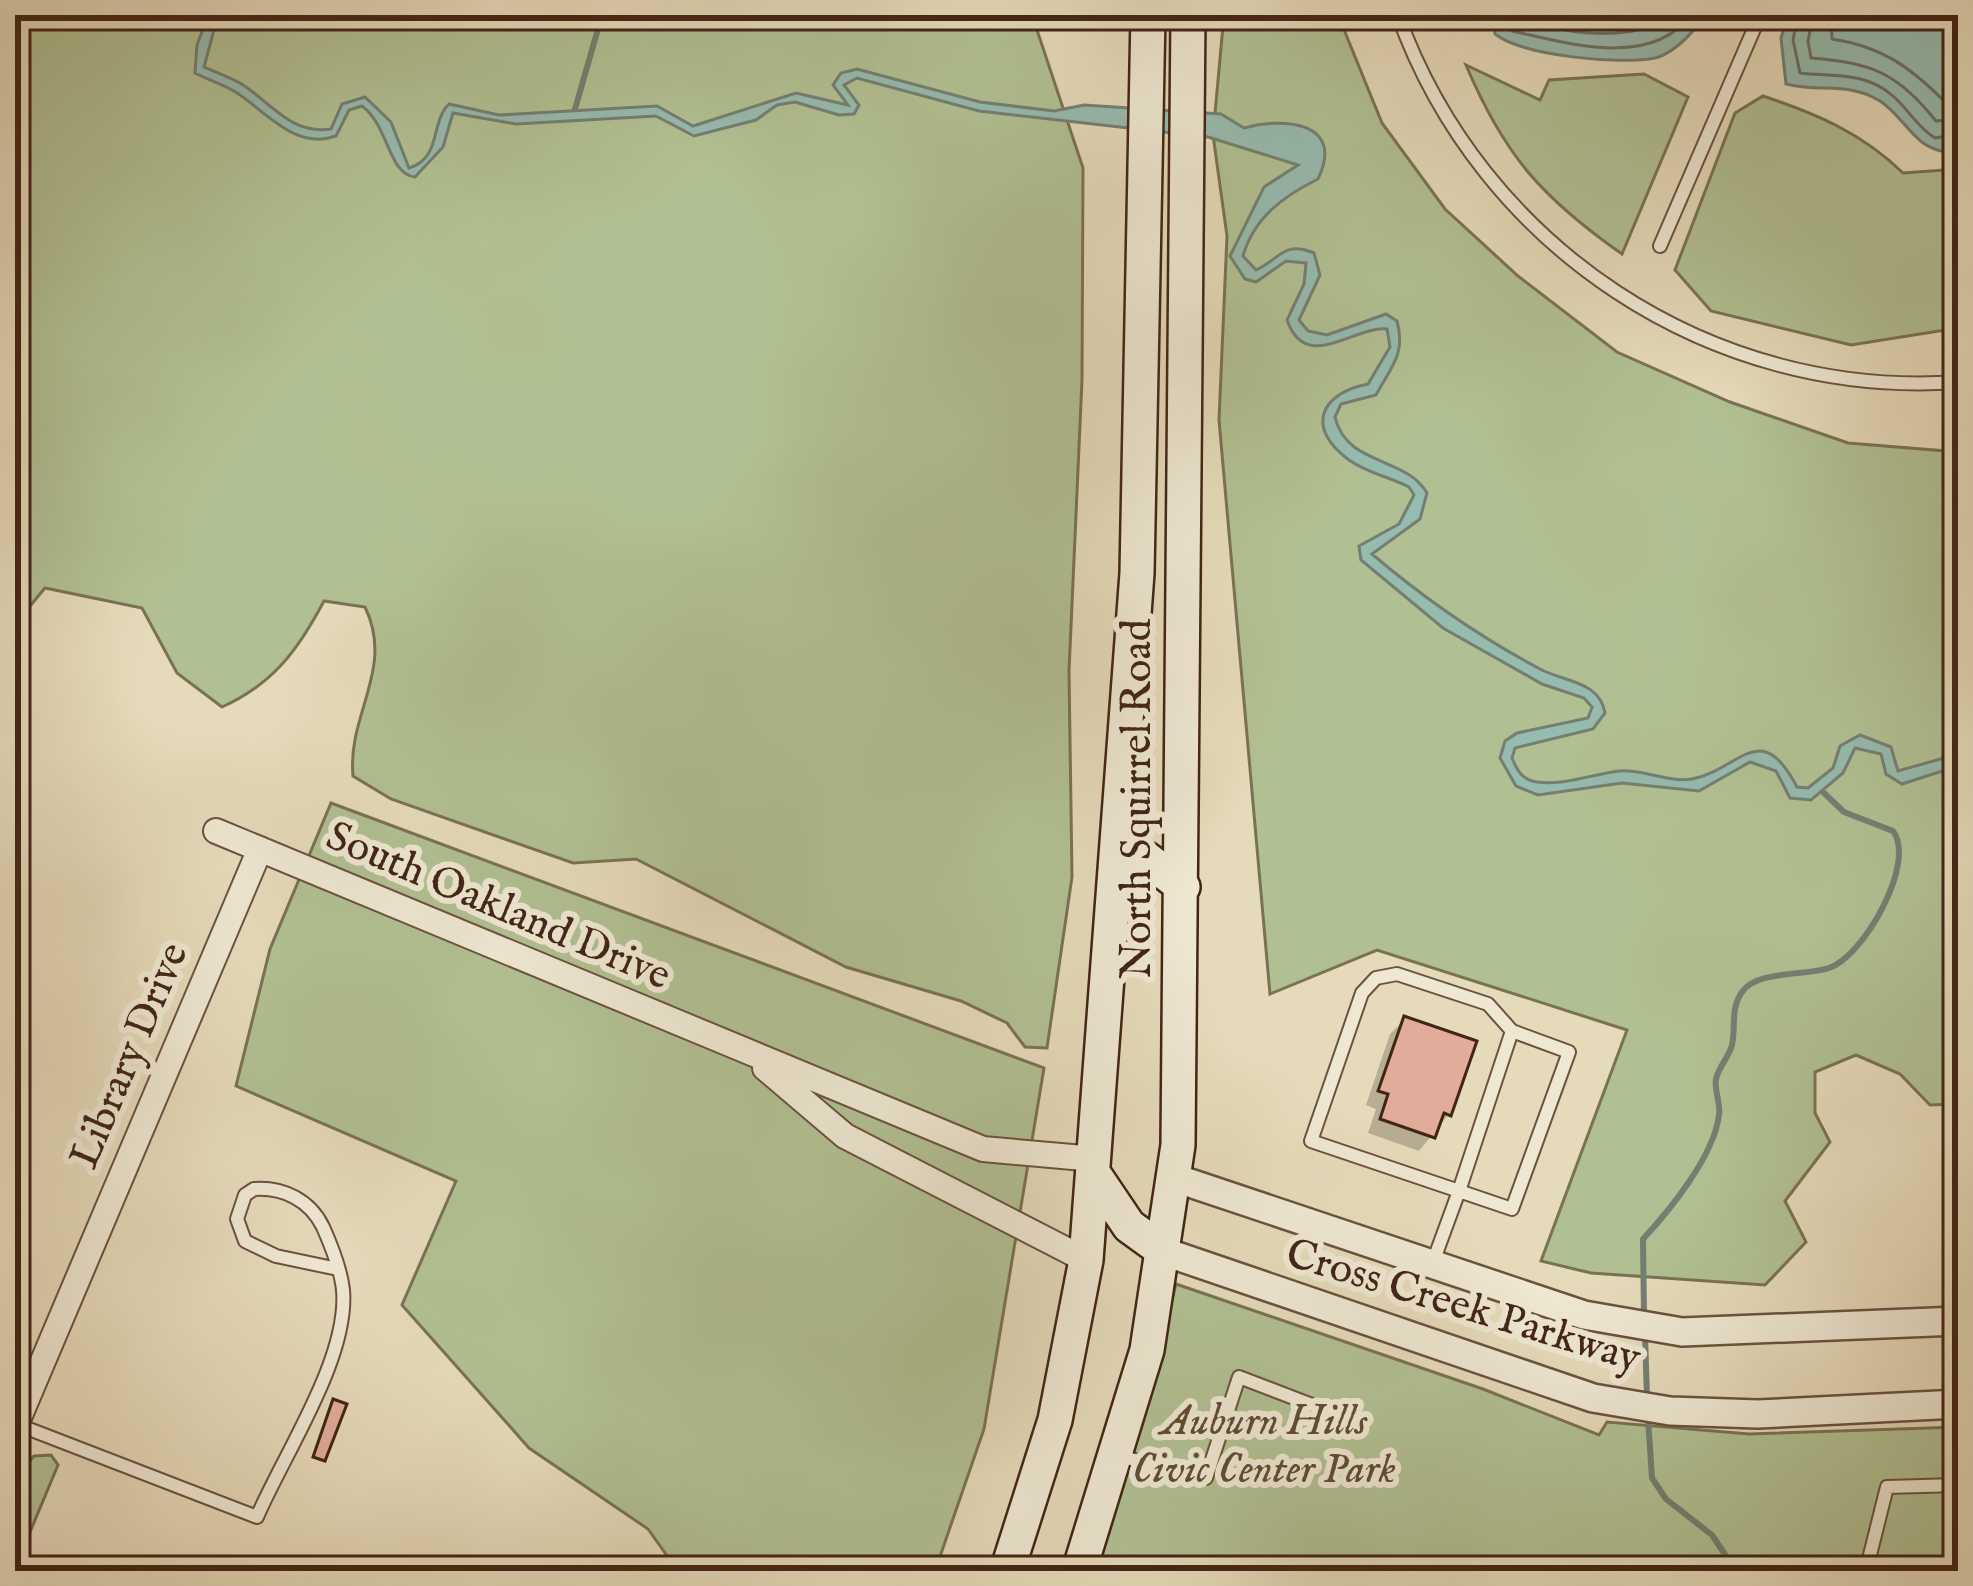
<svg xmlns="http://www.w3.org/2000/svg" width="1973" height="1586" viewBox="0 0 1973 1586" font-family="'IM FELL English',serif">
  <rect width="100%" height="100%" fill="#e5daba"/>
  <filter id="stains"><feTurbulence type="fractalNoise" baseFrequency=".00167" numOctaves="4"/><feColorMatrix values="0 0 0 0 .2 0 0 0 0 .09 0 0 0 0 .02 0 0 0 .5 -.17"/></filter>
  <radialGradient id="worn" r=".72"><stop offset=".6" stop-color="#630" stop-opacity="0"/><stop offset="1" stop-color="#630" stop-opacity=".3"/></radialGradient>
  <path fill="#b1c092" stroke="#7a7254" stroke-width="3" d="M15 15H1032L1083 168 1082 380 1069 671 1072 877 1047 1048 1025 1047 1007 1023 961 1001 846 967 636 859 573 863 391 799 353 776C347 714 395 669 365 607L324 601C298 650 273 684 222 707L177 673 142 608 45 588 15 624Z
    M1224 15H1338L1382 123 1445 209 1518 276 1617 352 1730 402 1848 443 1958 452V1104L1930 1105 1900 1074 1856 1055 1815 1072V1113L1830 1142 1785 1201 1806 1242 1765 1285 1591 1273 1541 1261 1627 1030 1377 950 1270 994 1219 420 1227 236 1213 135Z
    M1466 65 1540 100 1549 80 1644 74 1688 97 1622 254C1542 198 1504 155 1466 65Z
    M1763 96C1817 114 1862 133 1903 173L1958 169V328L1851 345 1711 311 1675 270 1735 113Z
    M331 803 1044 1068 984 1429 935 1571H678L648 1529 529 1448 402 1305 456 1181 236 1086 270 949Z
    M1176 1284 1483 1389 1599 1435 1607 1422 1749 1434 1958 1427V1571H1089L1154 1374Z
    M51 1455 58 1465 15 1568V1477L34 1456Z"/>
  <path fill="#96bbaf" stroke="#747f72" stroke-width="3" d="M208 15H218L204 67C216 72 229 77 240 83 271 102 290 135 331 129L342 104 365 97 391 122 409 168C442 158 430 122 449 104L499 115 657 106 693 126 796 93 848 105 833 85 841 73 857 69 980 102 1054 111 1084 105 1221 114 1244 128C1282 117 1346 121 1318 179 1284 196 1254 217 1243 256L1256 270C1280 259 1284 240 1314 253L1320 275 1299 320 1308 331 1327 335 1386 314 1397 321C1406 354 1391 367 1376 395L1341 404 1335 417C1346 466 1406 456 1427 493L1420 519 1372 554C1426 600 1478 636 1540 669 1564 682 1600 681 1605 713L1593 729 1515 748 1512 758C1517 770 1522 780 1537 782 1563 786 1593 774 1619 771 1643 769 1669 783 1692 779 1740 770 1760 716 1797 787L1808 788 1833 768 1840 746 1860 735 1891 747 1898 771 1958 754V766L1902 784 1886 774 1881 754 1855 748 1843 773 1811 800 1790 798 1776 771 1750 762 1699 791 1622 783 1538 795 1516 786 1500 758 1505 741 1517 733 1588 718 1592 707 1584 698 1542 684 1443 628 1361 560 1359 546 1399 524 1414 495 1409 487C1390 477 1367 473 1349 460 1305 428 1320 393 1368 384L1390 347 1387 329C1353 326 1306 374 1287 320L1304 284 1306 263 1286 261 1256 282 1245 279 1230 256 1264 187 1298 165 1208 137 979 111 857 78 844 85 859 105 854 114 839 115 795 102 777 105 756 120 694 136 656 116 516 124 453 113 443 147 415 177C388 174 389 126 362 106L349 110 336 136C297 150 269 115 240 95 227 85 210 81 195 73L197 45Z
    M1494 15H1706C1694 31 1675 53 1655 58 1620 65 1523 56 1495 34Z
    M1788 15H1958L1955 144 1947 152C1913 148 1906 118 1880 101 1848 81 1819 93 1786 84L1781 38Z"/>
  <path fill="#0003" d="M1405 1019 1449 1114 1419 1151 1368 1133 1376 1109 1366 1105 1390 1034Z"/>
  <g fill="none" stroke-linecap="round" stroke-linejoin="round">
    <path stroke="#6c7062" stroke-width="3" d="M1505 15 1512 31C1568 43 1650 69 1691 15
      M1520 15C1557 36 1637 43 1671 15
      M1798 15 1793 40 1800 73C1833 77 1865 71 1893 96 1908 109 1918 128 1935 138L1958 134
      M1813 15 1808 41 1811 58C1871 63 1897 72 1936 121L1958 119
      M1831 15 1832 39C1880 46 1909 66 1943 100L1958 101"/>
    <path stroke="#747f72" stroke-width="6" d="M575 109 602 15
      M1644 1315 1643 1239C1670 1210 1714 1156 1719 1115 1721 1103 1714 1091 1716 1079 1719 1066 1729 1057 1732 1045 1736 1027 1730 1009 1742 992 1757 970 1806 976 1829 968 1863 957 1917 863 1893 831L1844 812 1824 793
      M1645 1334 1647 1399
      M1648 1418 1652 1478 1666 1499 1712 1535 1736 1571"/>
  </g>
  <path fill="#e1ac9a" stroke="#422516" stroke-width="3" d="M1404 1016 1477 1041 1451 1116 1444 1113 1435 1138 1380 1119 1388 1094 1378 1091Z
    M333 1399 347 1404 325 1461 313 1457Z"/>
  <g fill="none" stroke-linecap="round" stroke-linejoin="round">
    <g stroke="#6b523f" stroke-width="16">
      <path id="service" d="M1398 15C1481 247 1712 400 1958 382
        M1660 246 1760 15
        M1433 1262 1459 1191 1311 1141 1362 993 1376 978 1397 974 1488 1004 1512 1031 1569 1052 1512 1209 1459 1191 1512 1031
        M16 1424 257 1517C284 1454 349 1358 343 1290 341 1270 331 1245 323 1227 310 1200 283 1187 254 1189L245 1195 237 1219 245 1241 276 1256 338 1269
        M1119 1456 1206 1478 1239 1377 1346 1418
        M1866 1571 1887 1487 1958 1485"/>
    </g>
    <g stroke="#6b523f" stroke-width="28">
      <path id="minor" d="M216 831 983 1149 1095 1159
        M765 1068 845 1136 1086 1260
        M15 1427 260 849"/>
    </g>
    <g stroke="#6b523f" stroke-width="32">
      <path id="tertiary" d="M1175 1178 1584 1315 1682 1332 1958 1321
        M1165 1252 1593 1398 1670 1411 1758 1414 1958 1404"/>
    </g>
    <g stroke="#422516" stroke-width="38">
      <path id="secondary" d="M1117 864 1147 859 1183 887
        M1094 1174 1129 1226 1165 1252
        M1007 1571 1055 1420 1086 1260 1137 573 1148 15
        M1079 1571 1147 1350 1178 1145 1188 15"/>
    </g>
    <use href="#service" stroke="#eee7d2" stroke-width="12"/>
    <use href="#minor" stroke="#eee7d2" stroke-width="24"/>
    <use href="#tertiary" stroke="#eee7d2" stroke-width="27"/>
    <use href="#secondary" stroke="#eee7d2" stroke-width="33"/>
  </g>
  <g text-anchor="middle" dominant-baseline="central" stroke-width="12" stroke-linejoin="round" paint-order="stroke">
    <g font-size="42" fill="#422516" stroke="#eee7d2">
      <text transform="translate(1138 799) rotate(-90)">North Squirrel Road</text>
      <text transform="translate(498 907) rotate(23)">South Oakland Drive</text>
      <text transform="translate(130 1056) rotate(-67)">Library Drive</text>
      <text transform="translate(1463 1307) rotate(17)">Cross Creek Parkway</text>
    </g>
    <g font-size="42" font-style="italic" fill="#5e4c35" stroke="#eee7d2">
      <text x="1264" y="1422">Auburn Hills<tspan x="1264" dy="48">Civic Center Park</tspan></text>
    </g>
  </g>
  <rect width="1973" height="1586" fill="none" stroke="#e5daba" stroke-width="60"/>
  <rect x="18" y="18" width="1937" height="1550" fill="none" stroke="#422516" stroke-width="6"/>
  <rect x="30" y="30" width="1913" height="1526" fill="none" stroke="#422516" stroke-width="3"/>
  <rect width="100%" height="100%" filter="url(#stains)"/>
  <rect width="100%" height="100%" fill="url(#worn)"/>
</svg>
